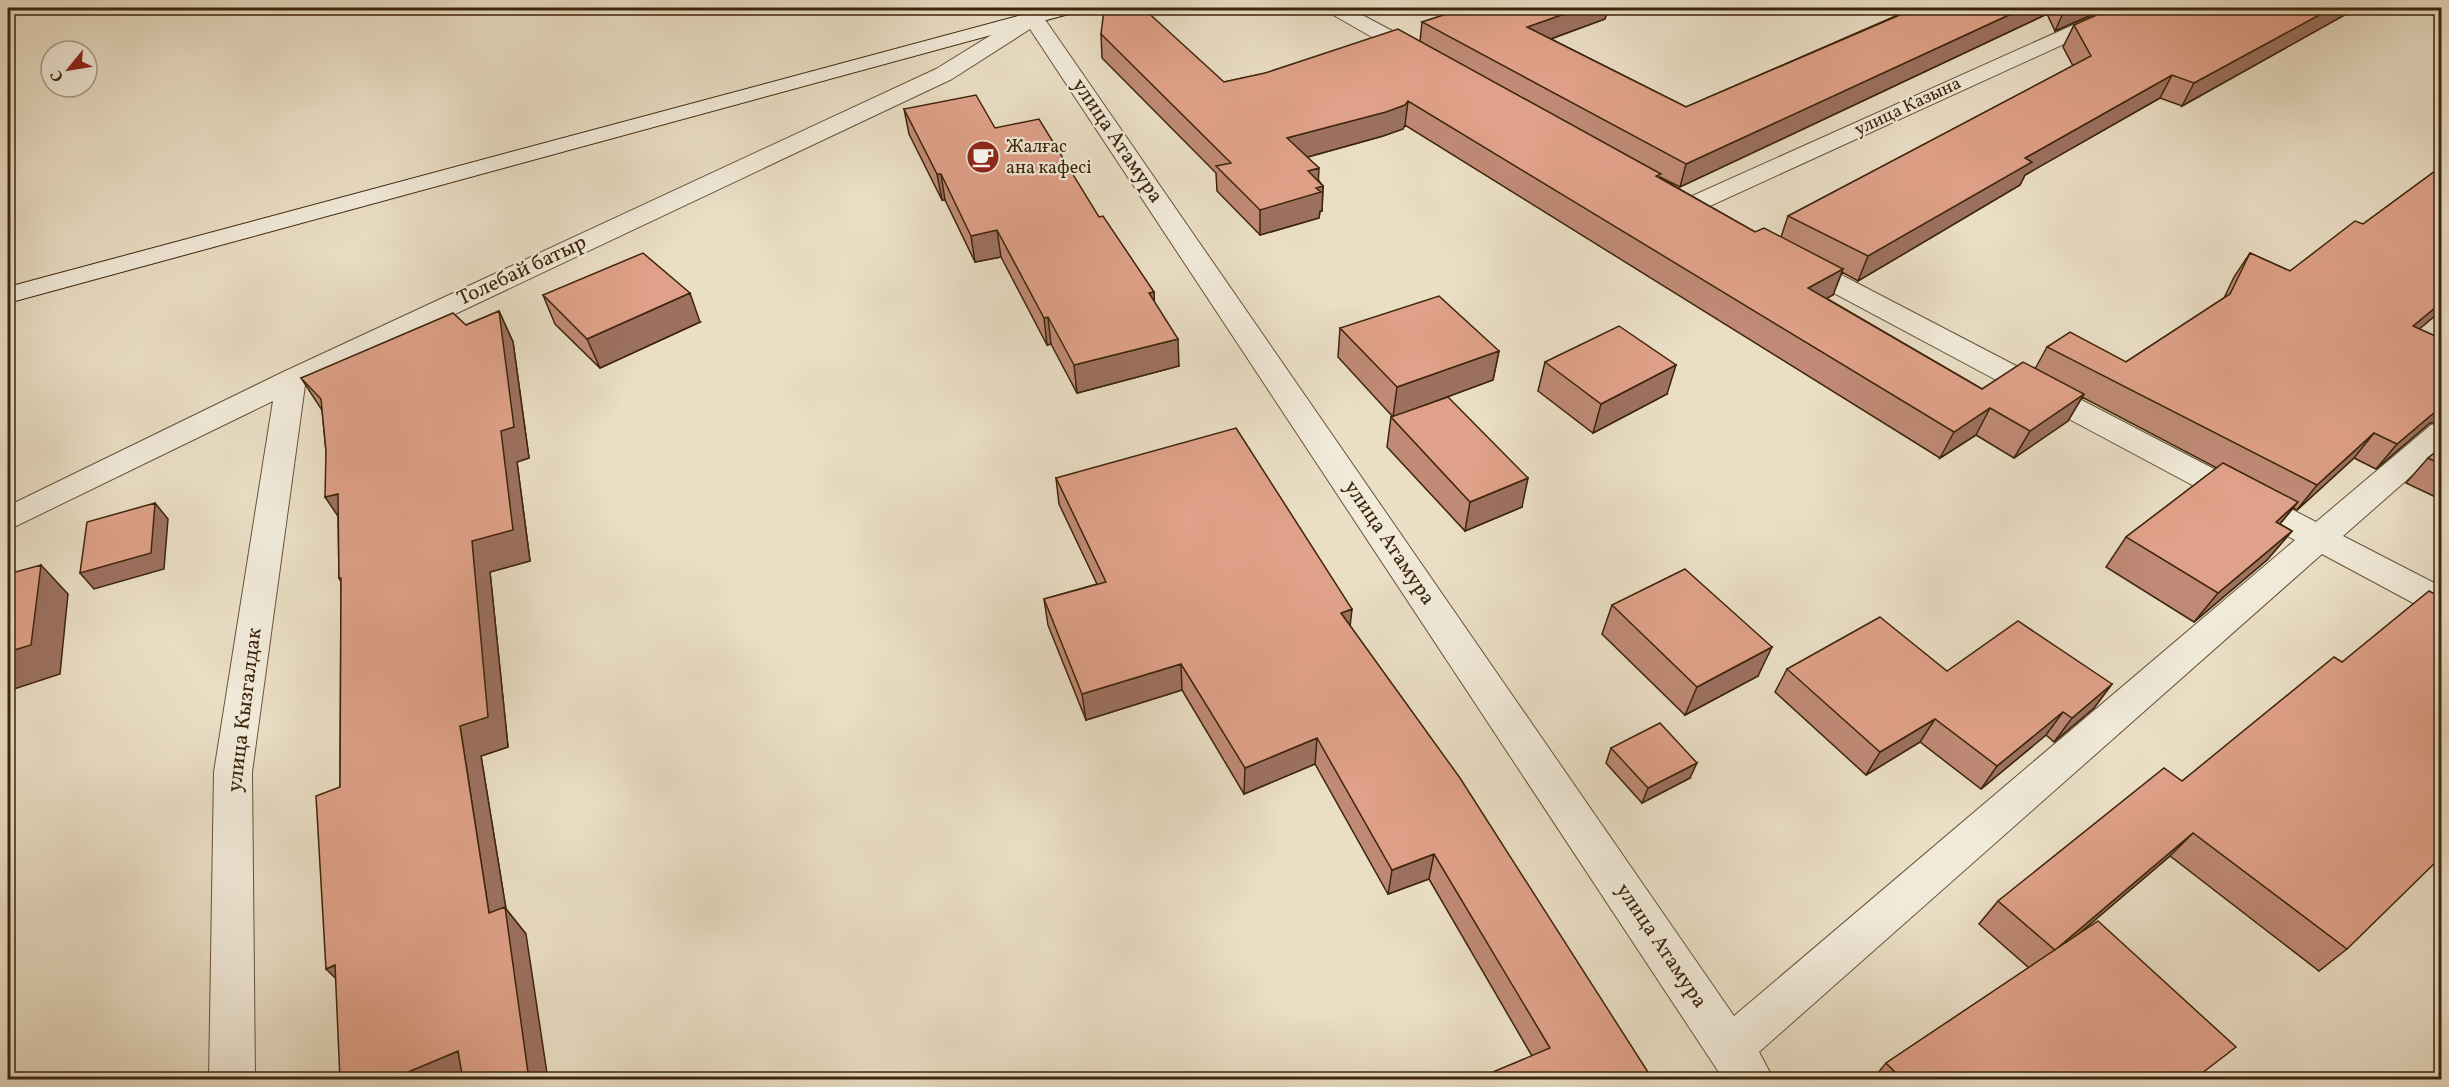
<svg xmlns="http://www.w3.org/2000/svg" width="2449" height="1087" viewBox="0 0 2449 1087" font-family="Vollkorn,serif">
  <rect width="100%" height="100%" fill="#eadec5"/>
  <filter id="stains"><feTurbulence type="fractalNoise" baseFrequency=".00333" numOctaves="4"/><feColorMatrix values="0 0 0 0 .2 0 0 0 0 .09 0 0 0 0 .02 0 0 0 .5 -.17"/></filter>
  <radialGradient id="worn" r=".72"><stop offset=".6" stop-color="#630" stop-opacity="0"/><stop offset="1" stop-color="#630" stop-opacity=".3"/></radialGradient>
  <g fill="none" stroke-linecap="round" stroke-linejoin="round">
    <g stroke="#685339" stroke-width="2">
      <path id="street" d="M1017 8H1037L1734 1016 2295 540 1789 269 1785 263 1789 257 1798 255 1807 257 2316 522 2431 425 2442 422V449L2343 536 2442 587V616L2430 612 2322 554 1759 1052 1774 1080H1724L1030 29 952 79 305 385 252 772 255 1080H209L214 772 273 401 8 530V506L281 373 936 69 1022 16Z
        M1325 8H1349L1430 51 1433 56 1430 61H1414L1328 12Z
        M2111 8H2137L2134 12 1699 211 1690 213 1681 211 1678 206 1681 201Z"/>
    </g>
    <g stroke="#3d250a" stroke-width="2">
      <path id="secondary" d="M1048 8H1079L1076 12 8 303V287Z"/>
    </g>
    <use href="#street" fill="#f1ead9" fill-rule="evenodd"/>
    <use href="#secondary" fill="#f1ead9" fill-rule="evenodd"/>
  </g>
  <path fill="#c08a76" stroke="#3d250a" stroke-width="1.5" d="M1454 8H1608L1605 19 1551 39 1686 107 1914 8H1912H2107L2055 31 2047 14 1680 187 1660 177V178L1755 232 1781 237 1788 216 2073 66 2063 47 2074 25 2357 8 2182 106 2160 98 2025 175 2020 185 1858 281 1842 272 1833 295 1826 298 1982 389 2035 369 2047 347 2126 362 2224 298 2234 277 2250 253 2290 271 2363 224 2442 166V310L2419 329 2442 339V421L2430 423 2376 469 2354 458 2297 510 2293 508 2280 524 2292 531 2267 560 2194 622 2106 567 2126 537 2217 468 2082 397 2068 421 2014 458 1976 435 1940 458 1405 125 1403 129 1383 136 1308 157 1319 181 1323 186 1322 211H1320L1319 218 1260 235 1217 191 1216 173 1102 58 1101 34 1224 82 1420 41 1422 22 1454 12Z
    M904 109 995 128 1099 217 1154 292V301L1179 366 1077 393 1051 344 1047 345 1001 257 975 262 945 200H942L909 134Z
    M543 295 700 322 600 368 555 324Z
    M499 311 513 342 529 458 517 462 530 561 490 572 508 747 481 756 506 909 526 934 340 787 341 582 339 578 338 517 326 451 322 410 301 378 466 325Z
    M1340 328 1499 351 1493 380 1403 413 1522 507 1465 531 1387 447 1391 417H1393L1338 357Z
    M1545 362 1667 394 1593 433 1538 391Z
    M2442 447V500L2406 483 2428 458Z
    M1056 478 1350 626 1653 1080 1532 1056 1429 879 1388 894 1315 764 1244 794 1182 690 1086 720 1048 625 1044 599 1097 584 1059 504Z
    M1612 605 1758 676 1685 715 1602 634Z
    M2342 662 2347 949 2319 971 2170 856 2076 936 2194 1080H1872L1886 1063 2029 968 1979 924 1998 901 2182 781Z
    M1787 669 1947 671 2112 684 2094 708 2054 742 2046 735 1981 789 1920 742 1866 775 1775 692Z
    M1611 748 1690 778 1642 803 1606 763Z"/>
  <path fill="#9c7160" stroke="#3d250a" stroke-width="1.5" d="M1581 8H1608L1605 19 1523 49 1527 27Z
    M2024 8H2050L2047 14 1680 187 1686 164Z
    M2068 8H2107L2055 31 2065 9Z
    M2332 8H2357L2182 106 2194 83Z
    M2172 75 2160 98 2025 175 2020 185 1858 281 1868 256 2025 158Z
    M1408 101 1405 125 1403 129 1383 136 1286 163 1287 138Z
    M1319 168 1318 187 1323 186 1322 211H1320L1319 218 1260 235V210L1308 171Z
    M937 174H941L945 200H942Z
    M997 230 1001 257 975 262 971 236Z
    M1843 269 1833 295 1798 314 1808 288Z
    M1154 292 1155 319 1149 293Z
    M690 293 700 322 600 368 587 339Z
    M2442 302V310L2393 351 2413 326Z
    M499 311 513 342 529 458 517 462 530 561 490 572 508 747 481 756 506 909 526 934 548 1080H529L489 913 460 726 472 541 501 431Z
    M1048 317 1051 344 1047 345 1044 318Z
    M1178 339 1179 366 1077 393 1074 365Z
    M1499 351 1493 380 1393 417 1397 387Z
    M1676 365 1667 394 1593 433 1601 404Z
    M2084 394 2068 421 2014 458 2030 431Z
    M2442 406V421L2430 423 2376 469 2397 444Z
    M1990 408 1976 435 1940 458 1954 432Z
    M2374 433 2354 458 2297 510 2317 485Z
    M1528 478 1522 507 1465 531 1470 502Z
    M338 494 346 528 325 497Z
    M2298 502 2274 531 2276 522Z
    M155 503 168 519 164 569 94 589 80 573Z
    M2292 531 2267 560 2194 622 2218 593Z
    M41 565 68 594 60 674 8 691V652Z
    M1352 609 1349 636 1341 613Z
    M1772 647 1758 676 1685 715 1697 687Z
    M1181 664 1182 690 1086 720 1082 694Z
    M2112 684 2094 708 2054 742 2072 718Z
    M2063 712 2046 735 1981 789 1997 766Z
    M1935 719 1920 742 1866 775 1880 752Z
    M1317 738 1315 764 1244 794 1245 768Z
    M1697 763 1690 778 1642 803 1648 788Z
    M2193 833 2170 856 2034 972 2055 950Z
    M1434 854 1429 879 1388 894 1392 870Z
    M335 965 354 996 326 969Z
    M458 1051 476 1080H389Z"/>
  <path fill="#dfa189" stroke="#3d250a" stroke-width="1.5" d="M1111 8H1143L1224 82 1265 73 1398 29 1661 174 1656 176 1755 232 1764 228 1843 269 1808 288 1982 389 2023 362 2084 394 2030 431 1990 408 1954 432 1408 101 1405 105 1386 112 1287 138 1319 168 1308 171 1323 186 1316 188 1321 192 1260 210 1216 166 1231 163 1101 34 1104 10Z
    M1459 8H1581L1527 27 1686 107 1916 8H2024L1686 164 1422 22 1462 9Z
    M2112 8H2332L2194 83 2172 75 2025 158 2032 162 1868 256 1788 216 2091 56 2074 25Z
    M976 95 995 128 1039 119 1099 217 1103 216 1154 292 1149 293 1178 339 1074 365 1048 317 1044 318 997 230 971 236 941 174H937L904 109Z
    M2442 166V302L2413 326 2442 339V406L2397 444 2374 433 2317 485 2047 347 2070 332 2126 362 2230 294 2250 253 2290 271 2355 221 2363 224Z
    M643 253 690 293 587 339 543 295Z
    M1439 296 1499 351 1397 387 1340 328Z
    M499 311 514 427 501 431 513 530 472 541 488 717 460 726 489 913 505 907 529 1080H463L458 1051 389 1080H340L335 965 326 969 316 796 340 787 341 578H339L338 494 325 497 326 451 321 399 301 378 453 313 466 325Z
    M1619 326 1676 365 1601 404 1545 362Z
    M1448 397 1528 478 1470 502 1391 417Z
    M1236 428 1352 609 1341 613 1460 778 1653 1080H1474L1550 1048 1434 854 1392 870 1317 738 1245 768 1181 664 1082 694 1044 599 1106 582 1056 478Z
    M2442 447V465L2428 458Z
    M2223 463 2298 502 2276 522 2292 531 2218 593 2126 537Z
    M155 503 151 553 80 573 87 522Z
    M41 565 31 645 8 652V574Z
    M1685 569 1772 647 1697 687 1612 605Z
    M2429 591 2442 598V856L2347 949 2193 833 2055 950 1998 901 2164 768 2182 781 2334 657 2342 662Z
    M1880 617 1947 671 2018 621 2112 684 2072 718 2063 712 1997 766 1935 719 1880 752 1787 669Z
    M1660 723 1697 763 1648 788 1611 748Z
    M2098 921 2236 1047 2193 1080H1903L1886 1063Z"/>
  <defs>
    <g id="cafe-disc" transform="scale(1.725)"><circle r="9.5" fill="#8f2418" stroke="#f1ead9"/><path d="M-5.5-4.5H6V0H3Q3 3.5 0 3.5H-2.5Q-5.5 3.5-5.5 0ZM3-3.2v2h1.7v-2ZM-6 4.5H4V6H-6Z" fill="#fff"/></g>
  </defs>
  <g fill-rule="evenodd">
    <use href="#cafe-disc" x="983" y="157"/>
  </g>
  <g text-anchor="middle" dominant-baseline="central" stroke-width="4.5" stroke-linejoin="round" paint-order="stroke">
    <g font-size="18" fill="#3d250a" stroke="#f1ead9">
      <text transform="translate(1908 107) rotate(-25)">улица Казына</text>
    </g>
    <g font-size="18" fill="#3d250a" stroke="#f1ead9" text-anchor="start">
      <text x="1006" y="147">Жалғас<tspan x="1006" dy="21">ана кафесі</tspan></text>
    </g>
    <g font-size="21" fill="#3d250a" stroke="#f1ead9">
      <text transform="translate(1117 141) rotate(56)">улица Атамура</text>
      <text transform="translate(522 271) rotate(-25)">Толебай батыр</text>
      <text transform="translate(1389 543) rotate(56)">улица Атамура</text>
      <text transform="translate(245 710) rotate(-83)">улица Кызгалдак</text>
      <text transform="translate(1661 946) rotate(56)">улица Атамура</text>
    </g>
  </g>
  <rect width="2449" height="1087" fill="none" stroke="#eadec5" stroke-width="30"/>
  <rect x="9" y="9" width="2431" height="1069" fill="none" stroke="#3d250a" stroke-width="3"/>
  <rect x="15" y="15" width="2419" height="1057" fill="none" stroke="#3d250a" stroke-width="1.5"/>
  <g transform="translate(69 69) rotate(240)"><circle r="28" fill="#f1ead9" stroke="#a99b86" stroke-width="1.5"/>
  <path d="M0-4.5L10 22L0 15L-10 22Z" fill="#8f2418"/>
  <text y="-9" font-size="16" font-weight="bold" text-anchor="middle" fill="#3d250a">С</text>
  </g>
  <rect width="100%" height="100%" filter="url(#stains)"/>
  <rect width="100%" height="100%" fill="url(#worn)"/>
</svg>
